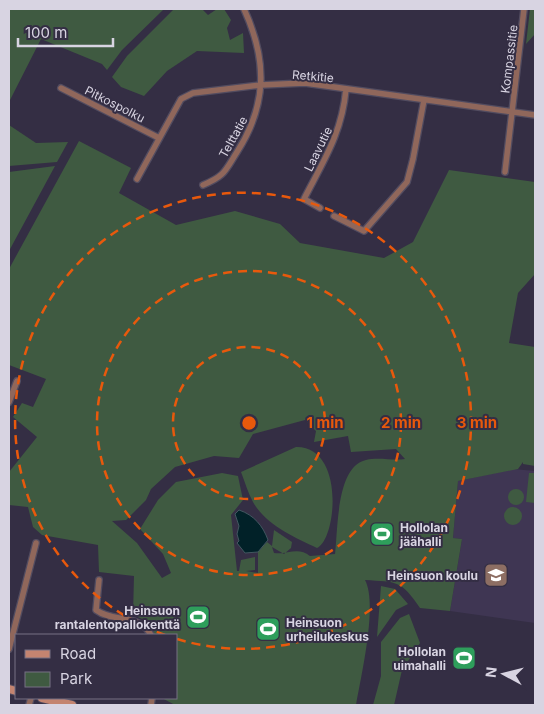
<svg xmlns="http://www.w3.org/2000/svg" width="544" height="714" viewBox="0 0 544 714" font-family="Inter,sans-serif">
  <rect width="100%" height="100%" fill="#342e44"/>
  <path fill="#3f3653" d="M513 469 535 471V623L450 611 462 539 453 538 458 481Z"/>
  <path fill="#3f5a41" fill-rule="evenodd" d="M9 9H164L122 50 107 70 102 64 41 39 9 102Z
    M174 9H202L208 15 217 9H224L231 20 227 28 230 40 243 33 244 53 197 51 167 71 144 96 121 87 112 77 127 56Z
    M530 9H535V34L526 44Z
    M9 125 36 143 68 142 57 162 9 166Z
    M79 141 131 168 119 193 176 225 235 211 280 224 300 243 384 258 413 242 449 170 535 182V274L518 293 509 343 535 347V466L523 464V462L518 469 458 481 453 538 462 539 450 611 420 608C401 580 397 582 365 580 378 604 361 676 356 705H175L162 698H176V635H154L152 623 133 615 134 576 99 572 98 545 42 535 33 527 28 507 9 505V472L37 437 13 417 22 403 33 407 46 379 9 365V269ZM305 420 316 431 314 442 348 436 351 452 396 449 405 459C393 461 379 457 366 460 336 466 338 531 335 554L310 556C298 546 287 555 274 553L272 547 284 554 291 548 292 542 274 530 272 546 267 542 258 552V573L246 571 255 570V557L241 560 239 571H237L231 515 243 500 238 476 222 473 176 482 158 500 140 529 163 554 171 573 162 578 137 543 112 521 126 520 146 500 151 489 175 467 214 456 239 458 253 434Z
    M55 166 9 251V172Z
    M296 447C345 446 337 539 317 548 294 537 266 525 253 502 248 493 245 482 241 472Z
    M529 473H535V503L526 502Z
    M508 497a8 8 0 1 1 16 0a8 8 0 1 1-16 0Z
    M504 516a9 9 0 1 1 18 0a9 9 0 1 1-18 0Z
    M381 586 395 589 408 604 396 610 377 637Z
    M409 614 420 643 402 670 394 705H373L381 676V642L400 618Z"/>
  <path fill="#012128" stroke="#425760" d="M239 510C254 515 263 526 268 540L258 552 245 553 237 543 239 541 237 534 239 526 235 514Z"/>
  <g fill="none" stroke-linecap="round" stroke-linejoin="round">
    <g stroke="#524c60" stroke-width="8">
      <path id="street" d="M61 88 159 138
        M505 172 524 9
        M137 179 181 99 193 93 261 85 305 83 535 115
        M203 185C225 176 225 171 237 152 268 104 267 59 244 9
        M320 208 304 199C324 160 342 133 346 89
        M334 216 364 231 407 182 413 159 424 100
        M9 402 17 381
        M99 580 96 610C113 623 139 613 151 635
        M9 649 36 543
        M29 705 31 698
        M151 705 152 698"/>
    </g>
    <g stroke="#524c60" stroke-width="10">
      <path id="secondary" d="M9 689 16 691
        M42 698 72 705"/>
    </g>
    <use href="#street" stroke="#90675b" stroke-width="5.5"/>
    <use href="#secondary" stroke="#c48470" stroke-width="8"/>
  </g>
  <g fill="none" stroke="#e8590c" stroke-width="2.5" stroke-dasharray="9 6">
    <circle cx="249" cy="423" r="76"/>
    <circle cx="249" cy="423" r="152"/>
    <path d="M165 635A228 228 0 1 1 177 639"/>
  </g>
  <defs>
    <g id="stadium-square" transform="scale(1.25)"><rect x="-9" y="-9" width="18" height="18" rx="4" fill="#2e9e5b" stroke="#342e44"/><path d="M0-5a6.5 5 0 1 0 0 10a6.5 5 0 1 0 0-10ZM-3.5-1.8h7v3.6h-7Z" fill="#fff"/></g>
    <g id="school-square" transform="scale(1.25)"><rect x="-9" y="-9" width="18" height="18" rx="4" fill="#8d6e63" stroke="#342e44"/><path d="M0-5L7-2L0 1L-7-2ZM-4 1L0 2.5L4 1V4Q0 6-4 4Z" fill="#fff"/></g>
  </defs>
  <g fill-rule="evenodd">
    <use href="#stadium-square" x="382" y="534"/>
    <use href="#school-square" x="496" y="575"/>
    <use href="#stadium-square" x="198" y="617"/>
    <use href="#stadium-square" x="268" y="629"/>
    <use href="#stadium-square" x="464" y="658"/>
  </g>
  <g text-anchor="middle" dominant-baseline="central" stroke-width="4" stroke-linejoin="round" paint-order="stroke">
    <g font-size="12" fill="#d8d4e2" stroke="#342e44">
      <text transform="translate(509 59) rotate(-83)">Kompassitie</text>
      <text transform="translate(313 76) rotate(5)">Retkitie</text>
      <text transform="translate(115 104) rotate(27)">Pitkospolku</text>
      <text transform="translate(233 137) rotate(-61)">Telttatie</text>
      <text transform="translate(318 149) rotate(-64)">Laavutie</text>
    </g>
    <g font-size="12" font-weight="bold" fill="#d8d4e2" stroke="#342e44" text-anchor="end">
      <text x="400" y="527" text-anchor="start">Hollolan<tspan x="400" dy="14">jäähalli</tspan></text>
      <text x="478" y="575">Heinsuon koulu</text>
      <text x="180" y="610">Heinsuon<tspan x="180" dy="14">rantalentopallokenttä</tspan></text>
      <text x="286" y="622" text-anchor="start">Heinsuon<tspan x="286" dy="14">urheilukeskus</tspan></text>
      <text x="446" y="651">Hollolan<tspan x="446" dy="14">uimahalli</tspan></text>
    </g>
  </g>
  <circle cx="249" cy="423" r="8" fill="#e8590c" stroke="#342e44" stroke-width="2.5"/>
  <g font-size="15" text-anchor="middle" font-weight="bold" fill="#e8590c" stroke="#342e44" stroke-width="4" stroke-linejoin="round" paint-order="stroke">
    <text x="325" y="428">1 min</text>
    <text x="401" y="428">2 min</text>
    <text x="477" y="428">3 min</text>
  </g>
  <rect width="544" height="714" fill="none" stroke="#d8d4e2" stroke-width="20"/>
  <rect x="15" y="634" width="162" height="65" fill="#342e44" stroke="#767083"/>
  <rect x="25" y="650" width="25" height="8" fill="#c48470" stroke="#767083"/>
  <text x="60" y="659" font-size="15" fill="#d8d4e2">Road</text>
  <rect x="25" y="672" width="25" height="15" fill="#3f5a41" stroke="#767083"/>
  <text x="60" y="684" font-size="15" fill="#d8d4e2">Park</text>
  <g transform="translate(504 674) rotate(277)" stroke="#342e44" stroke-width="4" paint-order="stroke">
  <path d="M0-4L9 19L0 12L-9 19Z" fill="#d8d4e2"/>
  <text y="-8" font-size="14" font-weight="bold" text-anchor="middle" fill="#d8d4e2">N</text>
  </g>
  <path d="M18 38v8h95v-8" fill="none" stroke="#d8d4e2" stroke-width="2.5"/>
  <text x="25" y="38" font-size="15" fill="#d8d4e2" stroke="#342e44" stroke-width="4" paint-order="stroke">100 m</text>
</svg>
